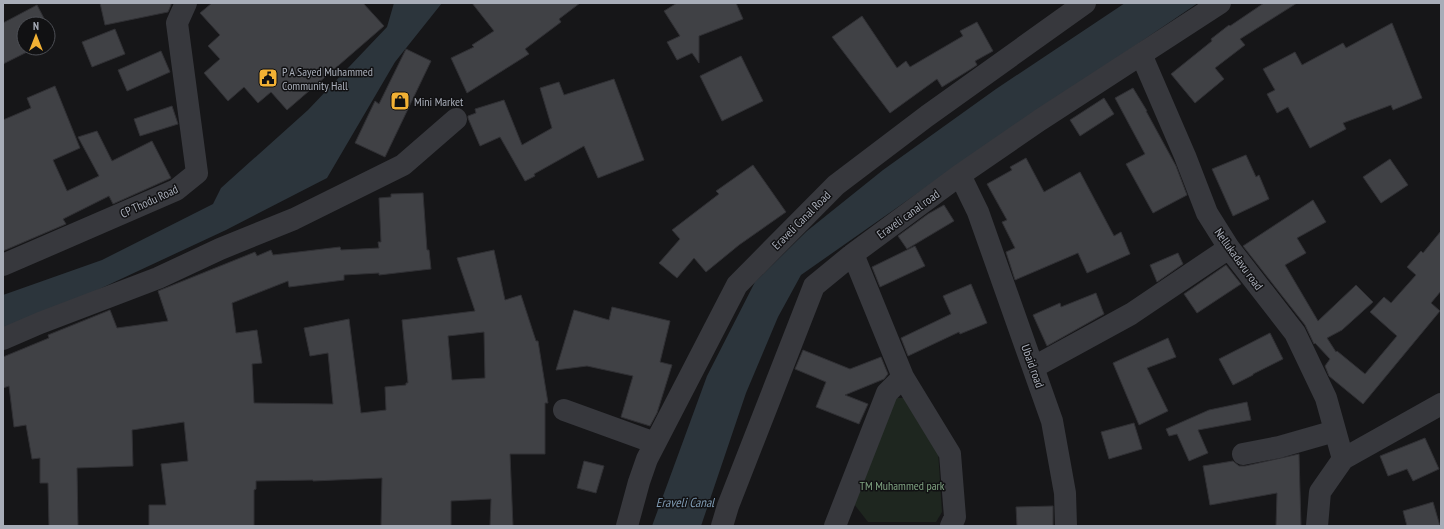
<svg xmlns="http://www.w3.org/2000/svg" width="1444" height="529" viewBox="0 0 1444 529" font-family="'PT Sans Narrow',sans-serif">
  <rect width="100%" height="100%" fill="#161618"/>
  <path fill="#1e261f" d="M894 398H906L938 450 942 512 936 522H868L854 504Z"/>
  <path fill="#2c353c" d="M394 3H442L395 62 327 178 226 230 3 334V295L102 260 213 204 221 188 308 110 387 27Z
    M1125 3H1198L925 188 801 275 778 317 746 393 701 526H652L707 376 755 282 807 231 883 170 996 89Z"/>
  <path fill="#404145" stroke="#303034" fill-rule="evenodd" d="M100 3H171V5L168 12 105 25Z
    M212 3H363L384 26 287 110 271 92 258 103 244 87 228 101 204 73 220 59 208 46 220 35 200 13Z
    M472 3H580L559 19 561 22 525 49 529 54 467 93 451 58 474 47 472 45 494 31Z
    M677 3H736L743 19 699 36V63L692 53 677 60 667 42 680 36 664 11Z
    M1264 3H1297L1240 39 1245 45 1215 68 1224 79 1195 103 1171 74 1212 41 1211 39 1229 25 1230 26Z
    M37 5 47 24H24V48H35L3 64V23Z
    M862 16 897 68 906 61 910 67 963 36 960 31 977 22 993 51 975 61 977 65 971 69 942 87 937 79 890 113 832 37Z
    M1392 23 1422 98 1393 110 1391 105 1343 123 1346 129 1310 148 1288 107 1277 113 1267 94 1275 90 1263 69 1295 52 1302 65 1343 43 1346 48Z
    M115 29 125 54 92 67 82 42Z
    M406 49 431 61 385 157 355 143 375 101 379 104Z
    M161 51 170 72 127 91 118 70Z
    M741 56 763 101 722 121 700 76Z
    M614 79 644 160 598 178 584 146 534 174 535 176 525 181 500 137 480 146 468 118V116L476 113 475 109 504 100 522 145 552 128 540 88 559 82 564 95Z
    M55 86 80 148 53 160 67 191 99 176 78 137 97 131 112 161 152 141 171 178 113 204 109 196 63 219 66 224 3 251V120L31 108 27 98Z
    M1133 88 1147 111H1146L1176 166 1187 195 1153 213 1126 164 1145 154 1115 98Z
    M1104 98 1114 114 1080 136 1070 120Z
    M172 106 178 124 140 136 134 119Z
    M1246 155 1256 177 1259 175 1269 199 1233 216 1212 169Z
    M1026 158 1044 192 1080 172 1114 236 1121 232 1130 254 1087 273 1078 253 1015 280 1006 252 1015 248 1002 222 1007 220 987 184 1012 170 1010 167Z
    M1390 159 1408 185 1381 203 1363 177Z
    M753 165 786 212 739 245 706 272 694 258 677 278 659 263 680 239 672 230 719 194 716 191Z
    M423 193 427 250H429L431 269 379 275V273L344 275V280L289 287 288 281 232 303 236 333 257 330 262 363 252 364 254 403 333 404 328 353 310 356 304 328 349 319 361 413 386 410 385 387 406 385V383H408L402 320 475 311 457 258 494 250 505 300 521 295 536 341H538L548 403H545V454H510L513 526H490L491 499 451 501V526H381L382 478 313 481V480L256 481V489L254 490V526H149V505H166L161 464 188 461 184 422 132 430 133 466 77 468 78 526H49L48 483H40V458L32 459 26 425 14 427 9 386 3 388V357L49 338 48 335 110 310 117 328 168 321 158 291 255 252 257 256 271 250 273 255 340 247 341 250 379 248 378 242H381L379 198 391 197V194ZM484 332 485 378 452 380 448 336Z
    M1313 200 1326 222 1297 238 1306 253 1285 265 1318 321 1356 285 1373 302 1342 330 1327 338 1336 352 1337 351 1365 374 1397 336 1370 312 1384 297 1391 303 1416 275 1407 267 1421 251 1423 253 1441 231V291L1431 303 1440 311 1363 404 1329 376 1325 366 1330 359 1315 343 1314 344 1305 325 1243 246Z
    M944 205 954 221 907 249 898 236 928 214Z
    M915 246 925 266 880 287 872 267Z
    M1178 253 1183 264 1157 282 1150 265Z
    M1226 265 1241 284 1197 313 1184 294Z
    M971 284 987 323 960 334 959 332 908 356 901 338 951 314 943 296Z
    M1096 293 1104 314 1047 346 1033 315 1060 303 1061 307Z
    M612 307 670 321 660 362 672 365 657 413 650 426 621 417 633 376 587 366 556 370 574 310 609 320Z
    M1270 333 1283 359 1253 374V375L1233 385 1219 359Z
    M1168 338 1176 357 1147 368 1168 411 1139 425 1113 363Z
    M803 350 850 369 881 357 888 374 884 379 845 395 868 404 859 424 816 407 826 382 795 369Z
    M1247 402 1251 420 1198 430 1208 453 1189 461 1177 434 1169 436 1166 429 1209 410Z
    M1134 423 1142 449 1109 459 1101 432Z
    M1425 438 1439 469 1413 481 1407 469 1388 476 1380 456Z
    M1299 454 1301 526H1276L1277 493 1210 505 1203 466 1233 461 1239 466H1245Z
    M584 461 604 466 596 493 577 488Z
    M1433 502 1440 526H1407L1403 511Z
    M1053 506V526H1017L1016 507Z"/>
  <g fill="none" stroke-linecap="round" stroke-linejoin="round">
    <path stroke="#37383d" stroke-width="22" d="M1141 54 1185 156 1207 213 1229 248 1295 333 1326 398 1343 459
      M960 175 978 212 1052 421 1065 493 1066 526
      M853 254 903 377 950 454 955 517 951 526
      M3 265 176 190 197 173 177 23 186 3
      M3 339 40 323 158 278 220 249 294 219 403 165 456 119
      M1034 367 1131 314 1229 248
      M564 410 655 443
      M1243 454 1279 447 1335 431
      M627 526 639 482 647 459 737 285 836 185 927 116 1085 3
      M722 526 728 506 814 286 853 254 960 175 1040 120 1220 3
      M835 526 887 393 903 377
      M1317 526 1320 492 1343 459 1441 404"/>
  </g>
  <defs>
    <g id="civic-square" transform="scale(1)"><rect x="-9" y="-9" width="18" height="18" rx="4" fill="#f2b134" stroke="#111113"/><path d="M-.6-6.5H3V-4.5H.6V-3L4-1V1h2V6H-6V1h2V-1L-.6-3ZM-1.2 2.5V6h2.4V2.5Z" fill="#111"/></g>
    <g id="shop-square" transform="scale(1)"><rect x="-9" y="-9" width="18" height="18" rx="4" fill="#f2b134" stroke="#111113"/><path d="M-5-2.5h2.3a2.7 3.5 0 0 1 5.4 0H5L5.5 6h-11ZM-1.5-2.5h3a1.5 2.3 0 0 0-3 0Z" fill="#111"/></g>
  </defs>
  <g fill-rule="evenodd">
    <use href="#civic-square" x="268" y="78"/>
    <use href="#shop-square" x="400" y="101"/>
  </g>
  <g text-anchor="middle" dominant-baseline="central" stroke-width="3" stroke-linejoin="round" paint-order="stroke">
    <g font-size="12" fill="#a8adb8" stroke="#111113" text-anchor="start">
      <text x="282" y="71">P A Sayed Muhammed<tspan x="282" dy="14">Community Hall</tspan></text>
      <text x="414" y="101">Mini Market</text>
    </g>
    <g font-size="12" fill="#a8adb8" stroke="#111113">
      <text transform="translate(149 201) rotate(-25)">CP Thodu Road</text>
      <text transform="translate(908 214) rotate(-36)">Eraveli canal road</text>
      <text transform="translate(801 220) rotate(-45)">Eraveli Canal Road</text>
      <text transform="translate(1239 259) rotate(54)">Nellukadavu road</text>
      <text transform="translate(1033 366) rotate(70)">Ubaid road</text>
    </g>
    <g font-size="12" fill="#7fa381" stroke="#111113">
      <text x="902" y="485">TM Muhammed park</text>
    </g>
    <g font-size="13" font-style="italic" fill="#7f9bb3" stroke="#111113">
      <text x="685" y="502">Eraveli Canal</text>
    </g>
  </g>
  <rect width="1444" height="529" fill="none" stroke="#a8adb8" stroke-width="8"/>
  <g transform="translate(36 36)"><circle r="19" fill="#111113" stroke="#4d4f55"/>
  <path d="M0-3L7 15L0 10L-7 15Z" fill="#f2b134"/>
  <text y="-6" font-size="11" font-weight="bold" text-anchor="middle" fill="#a8adb8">N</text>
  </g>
</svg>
